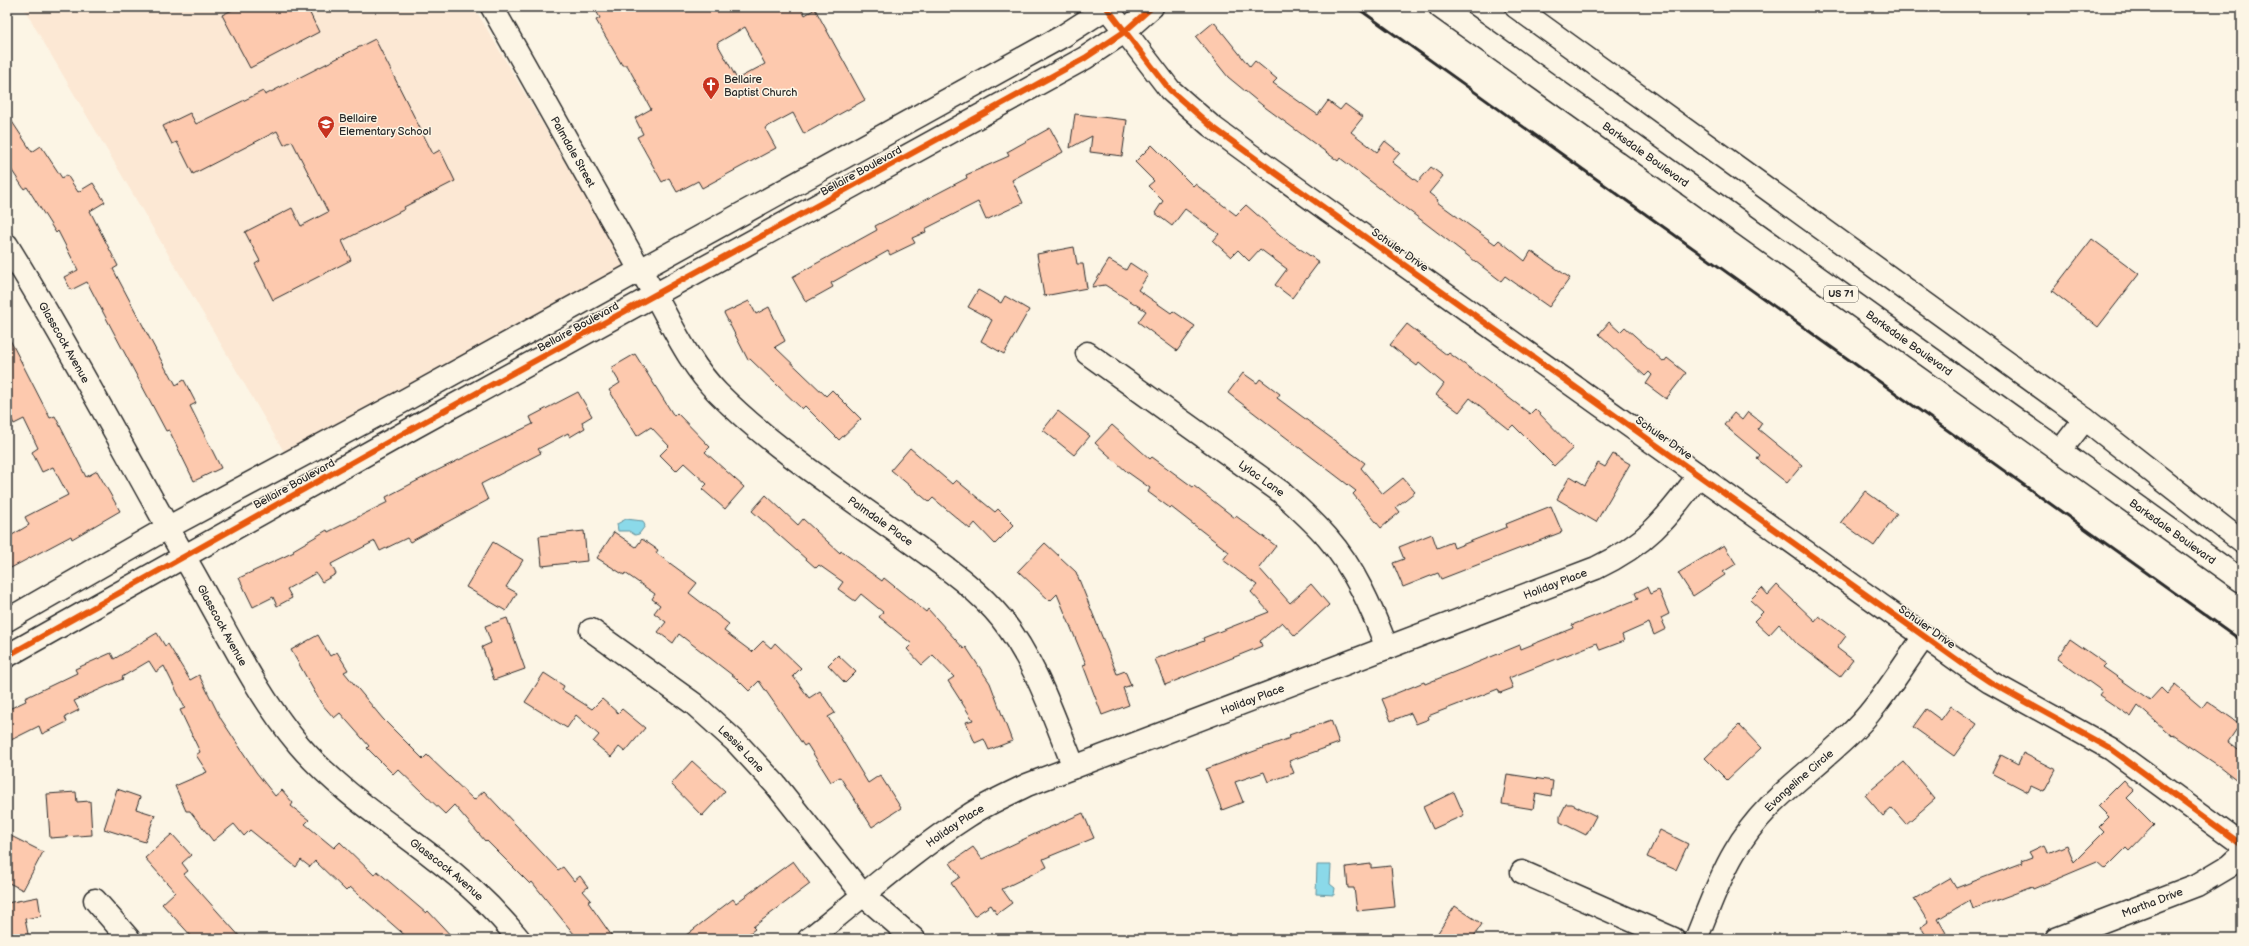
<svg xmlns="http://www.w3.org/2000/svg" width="2249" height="946" viewBox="0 0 2249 946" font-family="'Balsamiq Sans',sans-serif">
  <rect width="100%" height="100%" fill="#fcf5e5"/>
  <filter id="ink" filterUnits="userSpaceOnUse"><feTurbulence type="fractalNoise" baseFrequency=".025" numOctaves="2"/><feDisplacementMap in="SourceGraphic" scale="8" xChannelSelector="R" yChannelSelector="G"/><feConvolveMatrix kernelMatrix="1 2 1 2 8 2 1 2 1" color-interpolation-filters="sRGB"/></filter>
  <g filter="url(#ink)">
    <path fill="#fce8d4" d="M23 7H474L629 271 289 460Z"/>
    <path fill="#8bd9e9" stroke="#65939d" d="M626 519 643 521 645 526 639 534 635 535 629 531H618L617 524Z
      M1317 865H1331L1330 884 1335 888 1334 895 1316 894Z"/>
    <path fill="#fdc9ae" stroke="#2b2b2b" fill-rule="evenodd" d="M238 7H307L319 32 250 68 222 15Z
      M594 7H801L805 15 815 9 865 100 804 134 793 113 765 128 776 148 702 188 698 181 677 192 669 178 662 182 637 137 643 134 635 118 651 109 627 65H622L596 20 600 18ZM745 27 765 64 737 79 717 43Z
      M1214 22 1250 67 1255 61 1277 79 1273 83 1318 115 1328 101 1340 110 1345 104 1363 117 1351 132 1377 152 1385 141 1400 153 1392 162 1418 182 1431 167 1443 176 1429 193 1438 200 1437 202 1495 244 1499 240 1525 261 1531 251 1570 278 1549 307 1505 276 1501 281 1340 158 1338 161 1262 105 1228 77 1196 37Z
      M375 39 433 154 440 150 455 181 404 207 405 209 342 241 351 260 273 300 255 264 260 261 245 232 292 208 301 226 328 212 292 141 284 145 277 131 193 174 177 142 172 144 163 126 190 113 196 124 263 91 265 95Z
      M7 114 32 152 41 146 62 178 67 175 78 192 93 183 105 202 90 211 118 266 113 269 168 373 169 372 176 385 184 380 196 403 190 406 221 468 194 481 169 430 166 431 87 282 71 290 64 277 78 270 58 231 56 233 27 187 24 189 7 163Z
      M1075 114 1127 120 1122 156 1090 152 1092 136 1070 148Z
      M1050 128 1063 152 1012 180 1023 203 986 220 978 202 925 229 926 232 912 238 915 243 890 255 888 251 831 283 833 287 806 302 792 277 877 230 875 226 967 178 966 175 1009 156 1007 152Z
      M1152 145 1193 186 1195 184 1236 215 1246 205 1280 235 1319 262 1292 298 1275 285 1287 269 1260 249 1249 261 1238 250 1231 257 1213 241 1219 234 1185 209 1172 226 1155 213 1163 201 1148 186 1154 181 1135 162Z
      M2092 239 2139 274 2098 327 2052 291Z
      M1074 247 1077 264H1083L1087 288 1044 296 1037 254Z
      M1109 260 1126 270 1130 263 1148 275 1138 290 1171 313 1173 311 1195 326 1177 351 1138 322 1146 311 1105 285 1092 287Z
      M978 290 1001 303 1005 296 1029 310 1004 354 981 341 992 320 968 307Z
      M749 301 756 314 769 307 785 341 775 347 826 396 832 390 861 419 839 440 805 406 802 409 750 359 748 360 724 313Z
      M1609 322 1620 332 1625 327 1664 362 1667 358 1686 373 1666 399 1646 384 1652 375 1649 372 1645 376 1599 334Z
      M1407 324 1447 355 1449 353 1487 381 1530 414 1535 409 1573 448 1554 466 1513 425 1509 429 1470 398 1459 412 1436 395 1444 384 1419 363 1417 366 1390 345Z
      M7 334 50 418 55 416 86 477 97 471 120 511 72 539 71 536 7 570V538L29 525 25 517 68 495 53 467 42 472 32 452 38 448 24 419 14 424 7 410Z
      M635 354 674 416 677 413 710 447 705 452 744 487 725 509 702 489 707 484 684 463 676 471 660 455 669 446 651 427 637 436 609 390 620 383 611 368Z
      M1243 373 1257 383 1260 379 1280 394 1277 398 1365 463 1361 468 1383 494 1403 478 1415 492 1396 507 1400 512 1381 528 1353 494 1356 491 1228 393Z
      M578 392 592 416 582 422 585 428 570 437 568 433 538 449 541 453 481 484 488 500 410 542 407 538 380 551 375 541 331 564 336 574 322 582 316 573 287 589 292 598 277 606 273 597 253 607 239 578 294 552 293 550 327 530 328 532 388 502 386 497 432 473 533 424 530 417Z
      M1058 411 1090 436 1074 455 1043 430Z
      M1748 412 1762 423 1758 429 1802 465 1787 483 1757 459 1760 455 1724 425 1734 413 1742 420Z
      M1112 425 1150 459 1152 457 1193 487 1194 486 1235 518 1236 516 1276 546 1259 568 1290 603 1311 584 1329 605 1295 636 1282 622 1260 641 1262 646 1165 685 1155 659 1204 641 1203 638 1269 612 1251 592 1257 585 1223 560 1229 552 1171 507 1170 508 1148 492 1150 488 1126 471 1095 443Z
      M910 448 952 484 956 480 995 512 998 509 1014 525 995 544 975 523 970 529 933 498 929 502 891 470Z
      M1613 454 1630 464 1596 522 1557 499 1570 476 1585 485 1598 463 1605 467Z
      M1865 491 1897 514 1874 546 1841 522Z
      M766 495 798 525 803 519 840 553 841 551 882 581 884 578 926 612 928 609 964 649 966 647 990 683 1012 741 989 750 984 739 975 743 966 722 973 720 948 681 954 677 933 655 922 665 907 649 912 644 879 617 883 612 861 594 855 601 838 589 843 582 819 565 816 568 752 511Z
      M1551 506 1562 532 1441 579 1438 573 1403 587 1393 563 1404 559 1399 547 1432 534 1437 548 1452 542 1454 548 1507 527 1506 524Z
      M584 531 587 561 542 566 539 536Z
      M614 532 636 547 642 539 658 550 656 553 697 583 689 593 729 624 724 631 752 652 763 641 771 648 775 643 801 668 793 676 809 698 820 691 835 713 828 717 868 783 880 775 901 808 872 827 840 777 831 782 807 744 804 746 759 681 749 691 736 678 679 634 673 643 658 632 666 622 654 613 660 605 652 599 655 594 625 573 624 575 597 558Z
      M493 542 523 560 506 587 517 593 506 611 466 587Z
      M1045 543 1076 572 1117 674 1125 671 1131 685 1123 688 1129 705 1102 715 1083 665 1086 664 1057 594 1050 601 1018 571Z
      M1724 545 1736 564 1723 572 1725 575 1693 596 1678 573Z
      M1777 585 1815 621 1819 616 1846 636 1837 648 1853 660 1840 677 1797 644 1779 624 1769 635 1754 621 1763 612 1750 600 1762 588 1768 595Z
      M1647 587 1650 594 1659 590 1669 614 1661 618 1666 629 1654 635 1649 623 1622 635 1624 641 1600 650 1597 643 1509 678 1513 688 1500 693 1498 689 1428 716 1429 719 1416 724 1411 713 1391 721 1382 699 1424 682 1425 684 1520 645 1521 649 1573 628 1572 625 1638 599 1635 593Z
      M507 618 525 669 494 680 482 647 491 643 485 626Z
      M157 633 165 646 168 644 190 680 199 675 221 719 256 772 275 796 282 790 293 803 291 806 309 820 305 824 334 848 340 842 374 875 377 871 426 913 428 911 454 939H409L350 887 346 891 315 861 310 867 301 860 296 867 250 830 244 836 234 824 213 841 190 811H186L175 786 207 772 196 755 200 752 180 710 185 708 164 666 156 672 149 661 122 677 123 679 74 701 79 710 65 717 67 722 42 734 39 726 7 742V710L26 701 25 698 77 673 75 669 111 653 114 659Z
      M318 635 330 656 337 652 348 670 344 672 383 719 423 759 427 755 474 800 484 791 558 870 563 867 574 881 580 876 588 887 583 891 591 900 588 902 614 939H578L532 882 530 884 486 840 485 841 454 805 445 814 398 769 393 774 367 748 369 746 340 713 334 718 321 703 291 650Z
      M2070 639 2106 664 2103 667 2150 700 2161 688 2167 694 2175 685 2202 708 2207 701 2240 724 2228 742 2242 753V784L2219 766 2173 735 2172 736 2138 706 2131 717 2099 695 2102 691 2057 659Z
      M838 655 856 672 845 683 828 665Z
      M544 673 564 686 562 690 592 709 602 699 618 713 622 709 645 728 625 752 619 747 611 757 593 742 599 735 576 715 567 728 525 702Z
      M1951 706 1977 724 1954 756 1913 727 1926 709 1941 720Z
      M1331 720 1339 743 1289 761 1294 773 1268 782 1264 772 1235 782 1243 802 1222 810 1206 769 1290 738 1289 735Z
      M1739 725 1761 748 1727 780 1705 758Z
      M2023 753 2056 770 2044 792 2031 786 2028 792 1992 773 2001 755 2018 764Z
      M692 761 725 791 702 816 671 784Z
      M1904 762 1935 799 1906 824 1892 808 1883 816 1865 795Z
      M1507 774 1553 781 1551 796 1536 793 1533 809 1502 804Z
      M2124 780 2134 791 2127 798 2154 825 2129 851 2126 848 2105 869 2097 862 2033 889 2032 887 1973 909 1970 900 1938 919 1946 933 1936 939H1928L1921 927 1928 922 1914 899 1950 878 1956 888 2022 863 2021 861 2032 857 2029 852 2044 845 2048 853 2067 845 2074 862 2104 832 2099 827 2109 817 2098 806Z
      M117 789 140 797 136 809 155 815 145 842 104 829Z
      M76 792 77 802 90 801 92 835 50 838 47 794Z
      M1454 792 1464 815 1433 829 1423 807Z
      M1566 804H1572L1596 816 1586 835 1560 822V816Z
      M1083 813 1094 838 1043 859 1047 867 1002 889 1012 903 997 914 991 905 974 916 951 883 960 877 950 863 973 847 982 859 1039 832Z
      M1660 830 1688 844 1676 870 1647 857Z
      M7 834 43 852 23 890 7 882Z
      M172 834 191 855 182 863 188 871 184 874 242 939H194L162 904 175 892 145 858Z
      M793 861 810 884 753 927 755 929 742 939H681L733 899 736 903Z
      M1371 864V868L1391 866 1395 907 1357 911 1354 888H1348L1346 867Z
      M38 897 41 916 25 919 29 939H7V903Z
      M1455 906 1482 924 1472 939H1434Z"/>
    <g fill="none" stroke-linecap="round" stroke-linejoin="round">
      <g stroke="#2b2b2b" stroke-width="25">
        <g id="street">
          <path id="s1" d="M492 7 640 270C666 310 684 359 718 393 774 449 841 492 905 538 939 563 975 586 1001 618 1036 662 1053 716 1074 767"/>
          <path d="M1107 8 1170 90 1211 126 1267 167 1963 664 1990 682 2111 749 2242 845"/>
          <path id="s2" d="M7 245C70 347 126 454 185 558 222 621 252 689 299 745 338 790 386 821 433 857 465 881 494 908 519 939"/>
          <path id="s3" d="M1087 353 1281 492C1297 507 1313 521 1327 537 1355 569 1372 609 1387 648"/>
          <path d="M7 620 167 528 398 404 1063 36 1108 7"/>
          <path id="s4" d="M591 630 694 704 736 742 775 784 864 896 914 939"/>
          <path d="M7 656 413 428 1085 58 1124 32 1152 7"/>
          <path d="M1522 872 1674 939"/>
          <path d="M95 900 129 939"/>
          <path id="s5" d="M809 939C861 898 912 852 968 816 986 804 1007 795 1027 785L1596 568C1648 543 1665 520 1699 475"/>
          <path id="s6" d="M1696 939C1708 910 1718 880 1734 853 1763 802 1805 777 1846 738 1877 710 1899 671 1924 637"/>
          <path id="s7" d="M2056 939 2197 885 2229 866 2242 854"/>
        </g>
      </g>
      <g stroke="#2b2b2b" stroke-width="25">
        <g id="primary">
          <path id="s8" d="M1440 7 2242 581"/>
          <path d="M1516 7 2085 419 2242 542"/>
          <path d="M2060 451 2085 419"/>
        </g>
      </g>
      <use href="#street" stroke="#fcf5e5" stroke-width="22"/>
      <use href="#primary" stroke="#fcf5e5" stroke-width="22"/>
      <path stroke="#2b2b2b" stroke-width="3" d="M1356 7 2242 641"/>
      <g stroke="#fcf5e5" stroke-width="8">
        <path id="cycleway" d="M1107 8 1170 90 1211 126 1267 167 1963 664 1990 682 2111 749 2242 845
          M7 656 413 428 1085 58 1124 32 1152 7"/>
      </g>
      <use href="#cycleway" stroke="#e8590c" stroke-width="6"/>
    </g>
  </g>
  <defs>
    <g id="church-pin" transform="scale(0.9)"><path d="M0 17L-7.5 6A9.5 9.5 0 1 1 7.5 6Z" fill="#c8321e" stroke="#fcf5e5"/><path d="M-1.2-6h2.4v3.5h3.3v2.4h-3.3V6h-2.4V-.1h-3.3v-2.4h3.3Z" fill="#fff"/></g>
    <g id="school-pin" transform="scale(0.9)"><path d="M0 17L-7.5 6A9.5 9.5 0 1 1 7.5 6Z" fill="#c8321e" stroke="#fcf5e5"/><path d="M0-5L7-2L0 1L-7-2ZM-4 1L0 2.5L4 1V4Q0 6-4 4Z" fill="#fff"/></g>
  </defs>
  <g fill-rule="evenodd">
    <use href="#church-pin" x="711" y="85"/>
    <use href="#school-pin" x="326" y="124"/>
  </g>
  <g text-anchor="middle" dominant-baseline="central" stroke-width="3" stroke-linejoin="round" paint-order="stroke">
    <rect fill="#fcf5e5" stroke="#6a6863" stroke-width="1" x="1824" y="286" width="34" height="16" rx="3"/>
    <g font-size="10" font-weight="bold" fill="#2b2b2b">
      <text x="1841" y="294">US 71</text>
    </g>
    <g font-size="11" fill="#2b2b2b" stroke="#fcf5e5" text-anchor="start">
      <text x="724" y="79">Bellaire<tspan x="724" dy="13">Baptist Church</tspan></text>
      <text x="339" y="118">Bellaire<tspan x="339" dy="13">Elementary School</tspan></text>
    </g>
    <g font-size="11" fill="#2b2b2b" stroke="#fcf5e5">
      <text stroke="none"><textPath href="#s1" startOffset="166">Palmdale Street</textPath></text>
      <text stroke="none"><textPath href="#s8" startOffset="253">Barksdale Boulevard</textPath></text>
      <text transform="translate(861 171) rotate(-29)">Bellaire Boulevard</text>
      <text transform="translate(1400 250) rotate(35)">Schuler Drive</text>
      <text transform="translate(578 327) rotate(-29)">Bellaire Boulevard</text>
      <text stroke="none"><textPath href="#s2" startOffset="113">Glasscock Avenue</textPath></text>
      <text stroke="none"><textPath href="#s8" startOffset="577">Barksdale Boulevard</textPath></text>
      <text transform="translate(1664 438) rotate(35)">Schuler Drive</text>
      <text stroke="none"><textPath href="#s3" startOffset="215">Lylac Lane</textPath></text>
      <text transform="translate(294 484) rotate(-29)">Bellaire Boulevard</text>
      <text stroke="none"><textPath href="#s1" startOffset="655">Palmdale Place</textPath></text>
      <text stroke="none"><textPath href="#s8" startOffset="901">Barksdale Boulevard</textPath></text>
      <text stroke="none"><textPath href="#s5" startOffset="833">Holiday Place</textPath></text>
      <text stroke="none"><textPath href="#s2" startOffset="437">Glasscock Avenue</textPath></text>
      <text transform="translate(1927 627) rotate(35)">Schuler Drive</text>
      <text stroke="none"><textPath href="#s5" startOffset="509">Holiday Place</textPath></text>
      <text stroke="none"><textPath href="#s4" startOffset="192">Lessie Lane</textPath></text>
      <text stroke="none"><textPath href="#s6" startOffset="192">Evangeline Circle</textPath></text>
      <text stroke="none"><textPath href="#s5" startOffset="185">Holiday Place</textPath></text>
      <text stroke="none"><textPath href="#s2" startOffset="773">Glasscock Avenue</textPath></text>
      <text stroke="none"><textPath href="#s7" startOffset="103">Martha Drive</textPath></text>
    </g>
  </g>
  <rect width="2249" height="946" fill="none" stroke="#fcf5e5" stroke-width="24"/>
  <rect x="12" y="12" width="2225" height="922" fill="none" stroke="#2b2b2b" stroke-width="1.5" filter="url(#ink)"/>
</svg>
